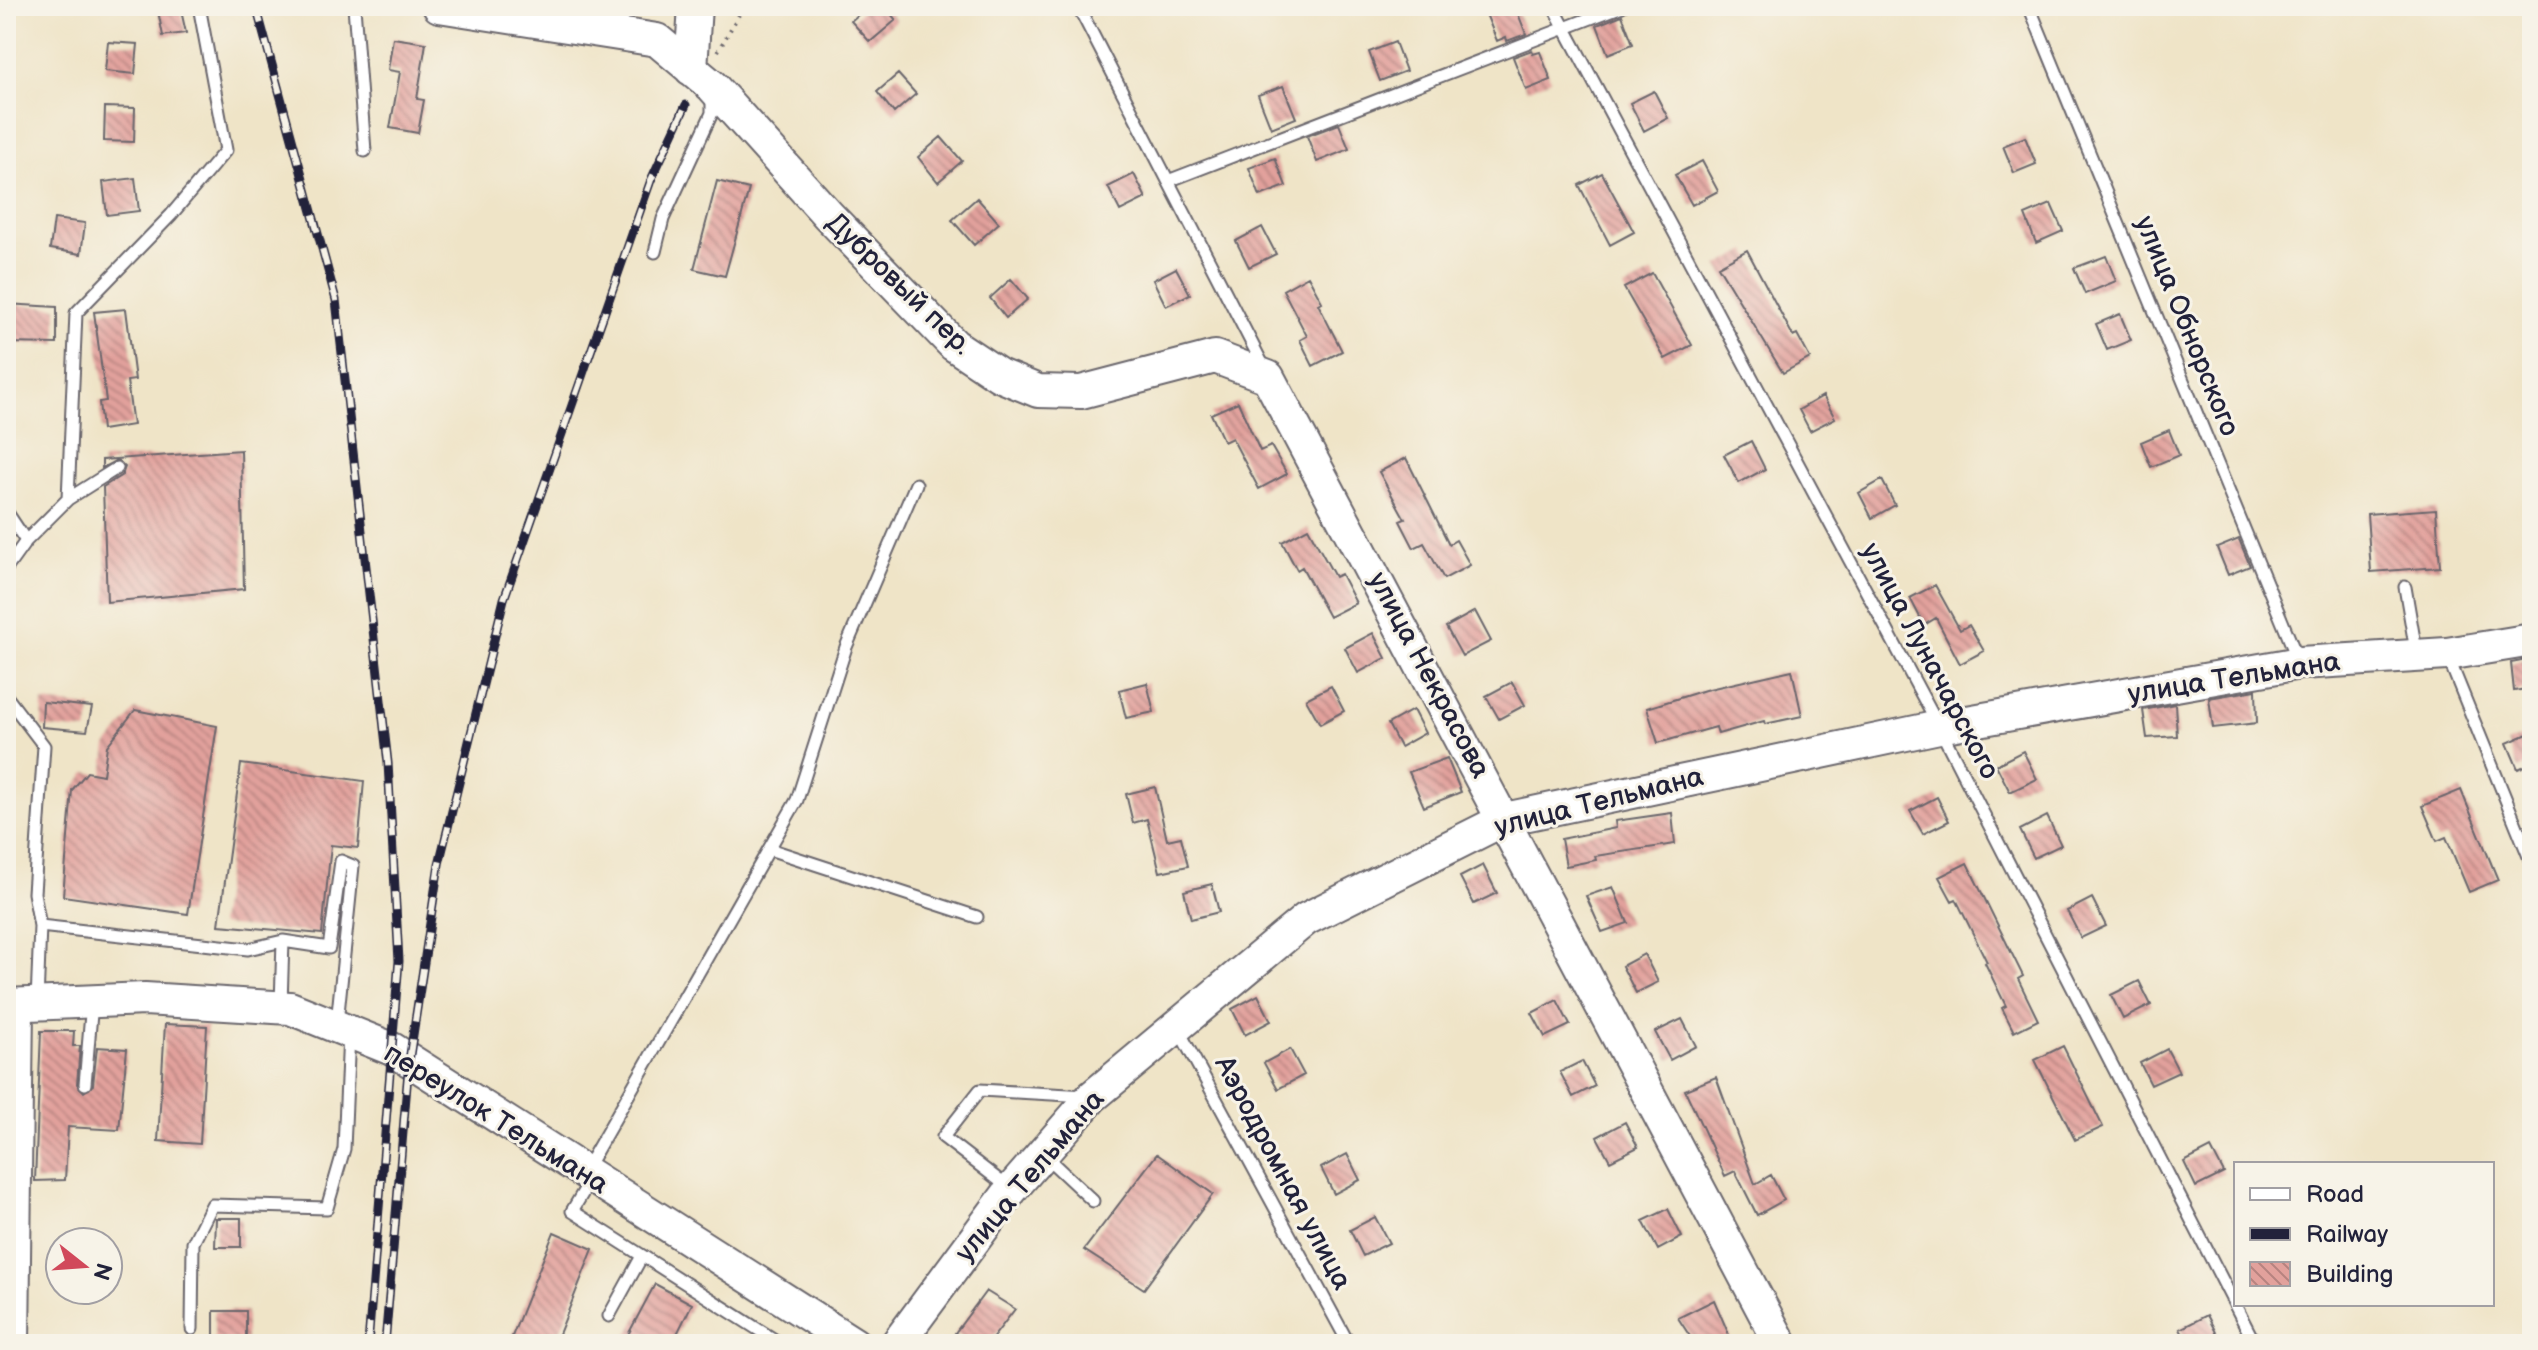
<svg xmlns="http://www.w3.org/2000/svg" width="2538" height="1350" viewBox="0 0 2538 1350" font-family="'Balsamiq Sans',sans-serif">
  <defs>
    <pattern id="building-back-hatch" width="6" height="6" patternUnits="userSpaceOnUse" patternTransform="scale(2)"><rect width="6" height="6" fill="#e2a19c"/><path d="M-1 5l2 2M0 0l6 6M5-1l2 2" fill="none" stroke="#b78380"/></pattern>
  </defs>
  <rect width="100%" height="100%" fill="#f7f3e8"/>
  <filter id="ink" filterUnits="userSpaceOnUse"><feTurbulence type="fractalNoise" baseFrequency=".0125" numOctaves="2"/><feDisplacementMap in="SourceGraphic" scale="16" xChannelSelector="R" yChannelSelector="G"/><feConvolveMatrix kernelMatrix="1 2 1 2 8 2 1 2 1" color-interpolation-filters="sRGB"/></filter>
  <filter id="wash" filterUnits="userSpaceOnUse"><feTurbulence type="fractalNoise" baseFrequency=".006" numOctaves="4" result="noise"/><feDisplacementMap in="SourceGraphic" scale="32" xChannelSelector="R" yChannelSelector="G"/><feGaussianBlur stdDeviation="1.8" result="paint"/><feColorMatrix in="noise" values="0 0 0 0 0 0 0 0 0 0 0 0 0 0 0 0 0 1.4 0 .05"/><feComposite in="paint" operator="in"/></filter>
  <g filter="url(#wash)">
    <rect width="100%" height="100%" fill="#efe4c7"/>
    <g id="blocks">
      <path fill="url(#building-back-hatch)" d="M157 6H180L186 33 163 36Z
        M868 6H884L896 20 870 42 851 21Z
        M1506 6H1515L1526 34 1507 41 1506 37 1497 41 1486 14Z
        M1622 15 1633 44 1608 54 1597 25Z
        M393 38 426 43 417 99 424 100 418 133 390 128 400 72 388 70Z
        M108 42 138 44 135 74 105 71Z
        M1395 42 1406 71 1380 81 1369 52Z
        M1532 50 1533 54 1540 52 1551 80 1526 90 1513 57Z
        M898 74 916 94 894 113 877 92Z
        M1283 86 1296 118 1271 128 1258 95Z
        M1654 91 1668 118 1644 131 1630 103Z
        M105 107 135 108 134 142 104 141Z
        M1339 124 1349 149 1317 162 1307 136Z
        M941 137 962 161 938 182 918 157Z
        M2025 137 2036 164 2014 173 2003 146Z
        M1275 158 1286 186 1260 196 1249 168Z
        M1702 161 1718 191 1692 205 1675 175Z
        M1602 173 1634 232 1610 245 1579 185Z
        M1134 174 1146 198 1120 211 1108 187Z
        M135 178 139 211 107 215 103 182Z
        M717 181 749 189 725 276 694 269Z
        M977 198 999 223 974 245 952 220Z
        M2051 204 2063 231 2036 243 2025 215Z
        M54 219 85 223 81 254 50 249Z
        M1262 227 1276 254 1249 267 1236 241Z
        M1747 250 1793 336 1797 334 1810 358 1783 373 1718 266Z
        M2106 256 2116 281 2085 294 2074 268Z
        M1176 268 1190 294 1166 306 1153 280Z
        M1652 273 1692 345 1665 359 1624 288Z
        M1308 276 1322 302 1318 304 1342 351 1313 366 1300 340 1307 336 1283 290Z
        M1011 279 1028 299 1006 318 990 298Z
        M6 304 57 307V344L6 343Z
        M126 309 135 380 127 381 133 425 102 430 99 402 106 401 94 312Z
        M2120 314 2131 340 2107 350 2096 324Z
        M1823 396 1835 418 1810 431 1799 410Z
        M1238 402 1260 451 1271 446 1287 474 1259 489 1232 438 1224 442 1211 414Z
        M2169 430 2179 455 2151 467 2141 442Z
        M1751 441 1765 469 1739 483 1724 455Z
        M241 450 244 589 107 602 103 487 122 475 125 467 117 460 102 468V460Z
        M1406 458 1449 544 1456 540 1470 565 1444 579 1424 543 1414 548 1400 521 1405 519 1379 472Z
        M1882 480 1895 505 1872 518 1859 493Z
        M2436 509 2440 567 2371 572 2367 514Z
        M1308 528 1335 577 1341 574 1356 603 1329 617 1302 567 1297 570 1282 542Z
        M2239 539 2250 566 2228 575 2217 548Z
        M1935 585 1960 630 1969 625 1984 651 1960 664 1936 618 1924 625 1910 598Z
        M1475 611 1491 641 1462 656 1446 627Z
        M1373 633 1386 658 1358 673 1345 648Z
        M2532 659V688L2514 691 2511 663Z
        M1792 670 1802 716 1765 724 1764 721 1718 734 1716 727 1658 743 1647 708 1705 690Z
        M1512 682 1525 705 1499 719 1486 696Z
        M1147 683 1154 712 1126 718 1119 690Z
        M1331 686 1344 711 1320 724 1306 699Z
        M2256 690 2257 723 2213 728 2209 698Z
        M43 702 92 707 87 731 42 727Z
        M2175 704 2177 736 2147 738 2143 710Z
        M135 710 217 726 188 914 63 896 72 790 87 772 103 775 107 746Z
        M1413 710 1425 733 1400 747 1388 724Z
        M2532 732V763L2518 769 2507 743Z
        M2023 751 2037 779 2010 792 1996 765Z
        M1447 758 1461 792 1424 807 1409 772Z
        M241 764 364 781 358 848 331 845 322 934 219 925Z
        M1155 787 1167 840 1181 837 1188 866 1160 872 1147 819 1133 823 1126 794Z
        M2461 790 2498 880 2469 892 2446 837 2437 841 2422 806Z
        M1937 797 1949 821 1923 834 1910 811Z
        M1672 813 1675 844 1595 856 1596 860 1566 866 1561 839 1616 828 1615 821Z
        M2047 816 2061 845 2034 858 2020 830Z
        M1967 863 2023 976 2018 979 2038 1020 2014 1032 2002 1008 2006 1006 1985 963 1987 962 1956 899 1952 901 1939 877Z
        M1483 865 1497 893 1474 904 1460 877Z
        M1212 884 1219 912 1191 919 1184 891Z
        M1613 887 1628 923 1602 932 1586 896Z
        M2092 898 2106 926 2081 938 2067 911Z
        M1644 954 1658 982 1636 993 1622 966Z
        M2139 981 2151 1005 2123 1019 2111 995Z
        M1258 995 1271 1021 1245 1035 1232 1009Z
        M1557 1000 1570 1025 1545 1037 1532 1013Z
        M1682 1019 1696 1046 1670 1060 1655 1032Z
        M165 1024 207 1026 200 1144 158 1141Z
        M41 1031H74L73 1046H80L77 1084 84 1092 93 1085 97 1047 127 1049 119 1130 68 1127 65 1180 35 1181Z
        M2063 1046 2103 1127 2075 1140 2035 1060Z
        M1290 1049 1304 1075 1278 1089 1264 1063Z
        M2167 1049 2179 1072 2151 1085 2140 1063Z
        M1582 1061 1595 1086 1573 1097 1560 1072Z
        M1716 1077 1755 1184 1771 1175 1784 1200 1757 1215 1735 1171 1725 1176 1685 1090Z
        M1625 1122 1638 1147 1610 1161 1597 1137Z
        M2211 1148 2224 1173 2196 1187 2184 1162Z
        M1157 1154 1213 1194 1144 1289 1084 1250Z
        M1347 1154 1360 1180 1334 1194 1321 1168Z
        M1668 1209 1682 1237 1658 1250 1643 1221Z
        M1375 1217 1389 1243 1363 1256 1350 1230Z
        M216 1218H241V1247H215Z
        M554 1232 593 1249 555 1344H509Z
        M655 1284 692 1304 672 1344H623Z
        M986 1291 1015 1309 988 1344H972L955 1333Z
        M1714 1300 1730 1337 1715 1344H1695L1678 1318Z
        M214 1311H246V1340H214Z
        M2207 1315 2222 1344H2188L2180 1329Z"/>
    </g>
  </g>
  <g filter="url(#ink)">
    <use href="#blocks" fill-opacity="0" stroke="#6a666c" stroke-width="2"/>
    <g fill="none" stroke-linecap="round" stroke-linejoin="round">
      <g stroke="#6a666c" stroke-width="15">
        <path id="lane" d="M354 6 365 151
          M1078 6 1265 369
          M1553 6 1939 727 2255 1344
          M2029 6 2298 660
          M1168 181 1622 6
          M655 252 663 219 712 113V98
          M68 499 117 468
          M6 511 26 541
          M6 569 26 541 68 499 76 313 171 215 226 150 199 6
          M2405 587 2416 651
          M2448 657 2532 864
          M6 696 44 746 34 893 40 926 37 1002
          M769 849 977 917
          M40 926 248 949 283 941 329 948 341 861 353 866 337 1023
          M281 1004 283 941
          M1178 1029 1349 1344
          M85 1084 92 1002
          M1044 1155 1093 1201
          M586 1169 797 800 846 647 916 484
          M591 1179 572 1211 781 1344
          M1009 1188 943 1137 980 1090 1087 1096
          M609 1316 642 1256
          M192 1329 193 1243 212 1205 327 1208 344 1149 349 1033"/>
      </g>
      <g stroke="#6a666c" stroke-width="26">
        <path id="street" d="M18 1344 22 1005"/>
      </g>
      <g stroke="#6a666c" stroke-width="36">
        <path id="secondary" d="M439 6 657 40 712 86 828 215 954 345 999 375 1038 391 1081 392 1215 357 1268 377 1781 1344
          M691 69 695 6
          M6 1005 145 999 290 1008 392 1049 854 1344
          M897 1344 1011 1190 1092 1097 1306 919 1505 819 1939 727 2300 663 2447 654 2532 640"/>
      </g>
      <path stroke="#6a666c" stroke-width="4" stroke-dasharray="2 6" stroke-linecap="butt" d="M718 51 744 6"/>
      <use href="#lane" stroke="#fff" stroke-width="11"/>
      <use href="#street" stroke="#fff" stroke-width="22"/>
      <use href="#secondary" stroke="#fff" stroke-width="32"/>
      <g stroke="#22223b" stroke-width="9">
        <path id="rail" d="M256 6 336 300 388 763 399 961 368 1344
          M385 1344 409 1061 439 864 504 599 651 180 686 105"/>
      </g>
      <use href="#rail" stroke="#f7f3e8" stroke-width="6" stroke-dasharray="18" stroke-linecap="butt"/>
    </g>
  </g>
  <g text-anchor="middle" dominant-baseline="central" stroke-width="6" stroke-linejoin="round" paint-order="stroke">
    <g font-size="28" fill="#22223b" stroke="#f7f3e8">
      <text transform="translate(899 284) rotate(44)">Дубровый пер.</text>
      <text transform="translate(2187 326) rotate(68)">улица Обнорского</text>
      <text transform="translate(1930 661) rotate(62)">улица Луначарского</text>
      <text transform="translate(1429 675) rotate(62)">улица Некрасова</text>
      <text transform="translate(2234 678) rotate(-9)">улица Тельмана</text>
      <text transform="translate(1599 802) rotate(-14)">улица Тельмана</text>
      <text transform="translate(496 1119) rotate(32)">переулок Тельмана</text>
      <text transform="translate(1283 1173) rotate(62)">Аэродромная улица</text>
      <text transform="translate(1030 1176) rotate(-50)">улица Тельмана</text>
    </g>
  </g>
  <rect width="2538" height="1350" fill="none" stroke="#f7f3e8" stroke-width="32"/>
  <rect x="2234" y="1162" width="260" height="144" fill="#f7f3e8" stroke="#a29fa3" stroke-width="2"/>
  <rect x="2250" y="1188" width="40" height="12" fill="#ffffff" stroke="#a29fa3" stroke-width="2"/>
  <text x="2306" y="1202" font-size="24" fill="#22223b">Road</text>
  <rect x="2250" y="1228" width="40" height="12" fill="#22223b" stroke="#a29fa3" stroke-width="2"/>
  <text x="2306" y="1242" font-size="24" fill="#22223b">Railway</text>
  <rect x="2250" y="1262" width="40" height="24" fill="url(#building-back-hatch)" stroke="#a29fa3" stroke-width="2"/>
  <text x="2306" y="1282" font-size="24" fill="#22223b">Building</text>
  <g transform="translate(84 1266) rotate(107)"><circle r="38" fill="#f7f3e8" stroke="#a29fa3" stroke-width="2"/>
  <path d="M0-6L14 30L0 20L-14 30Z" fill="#d1495b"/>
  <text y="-12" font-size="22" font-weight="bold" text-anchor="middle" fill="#22223b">N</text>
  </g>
</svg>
